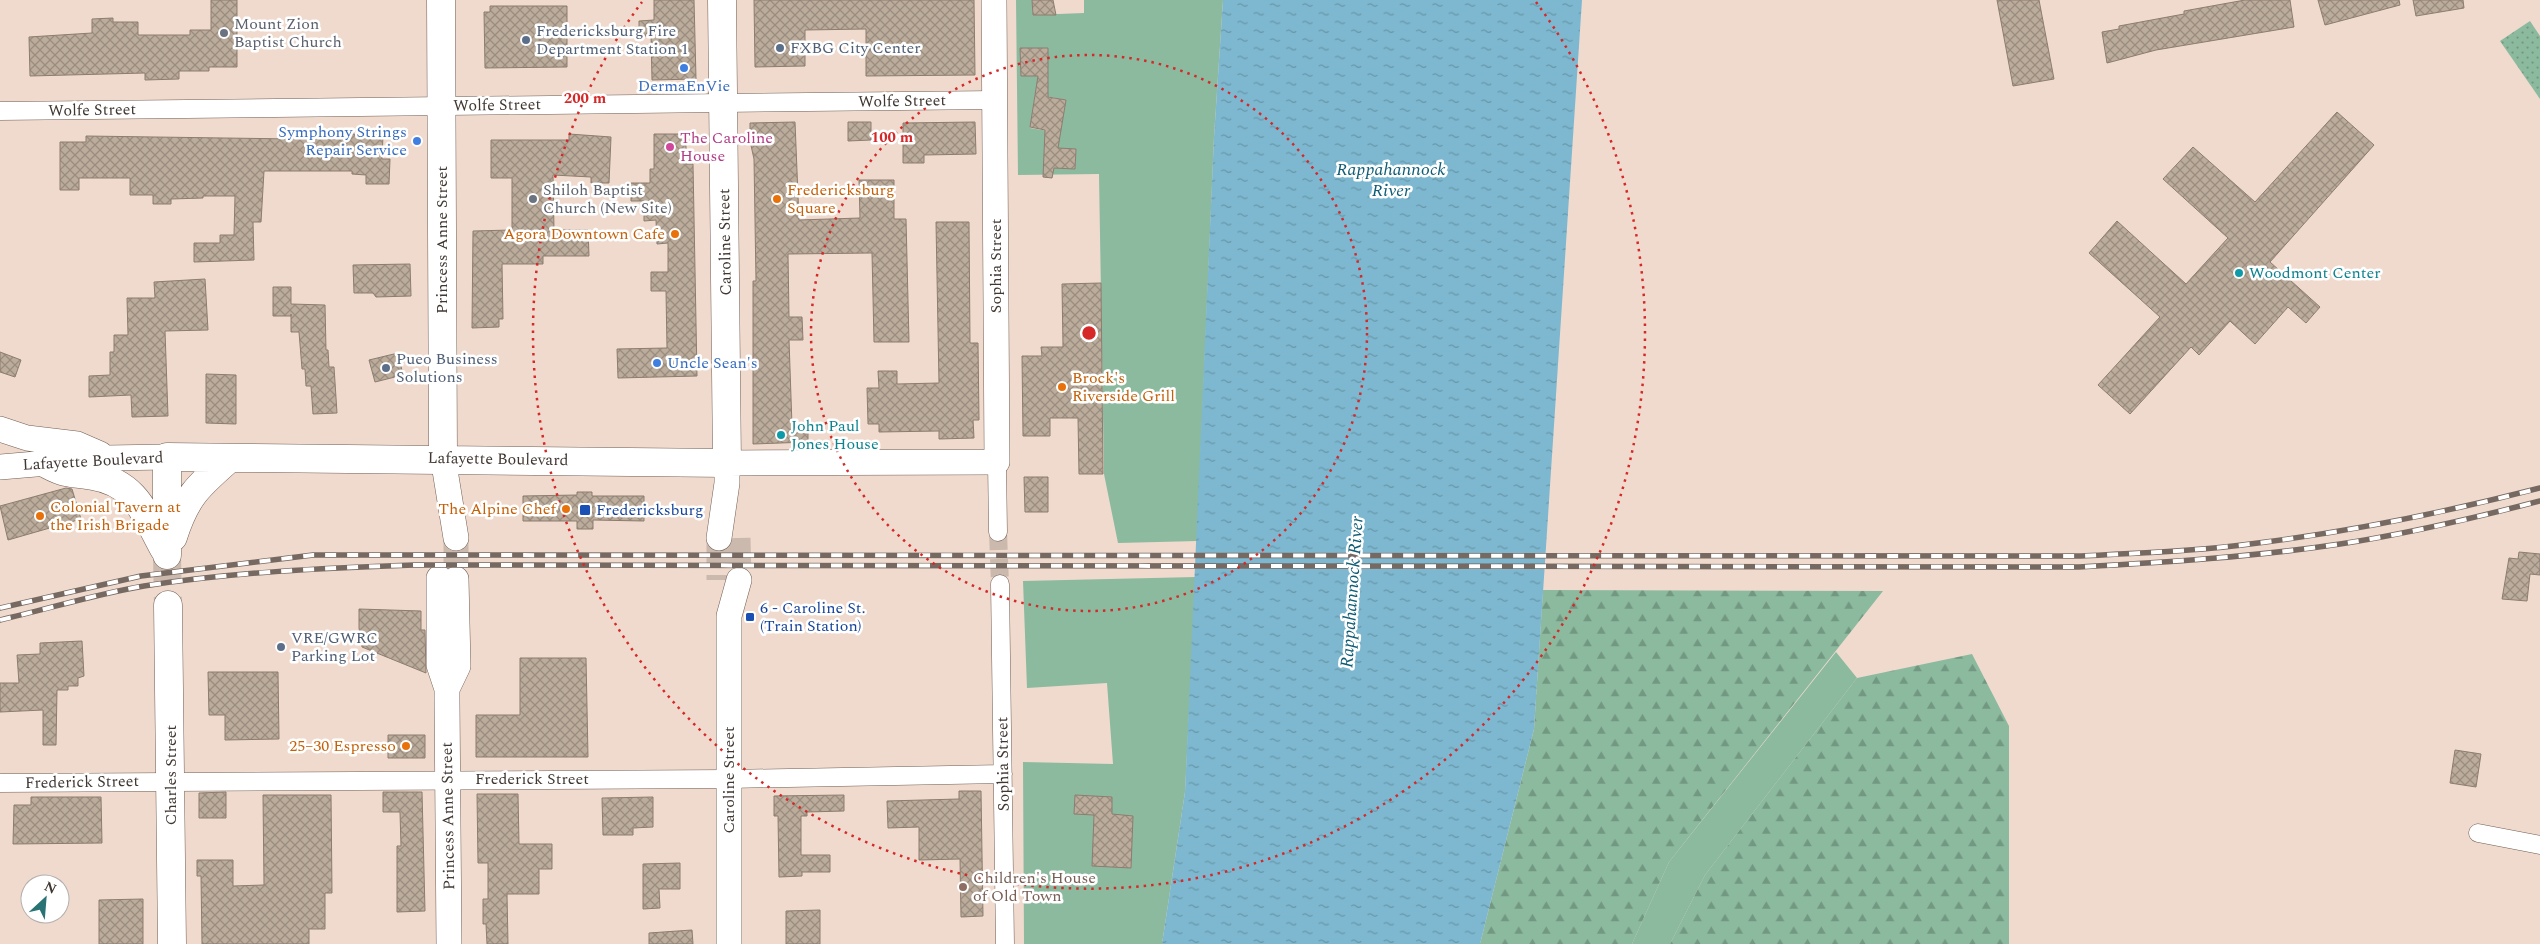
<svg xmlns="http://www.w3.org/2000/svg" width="2540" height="944" viewBox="0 0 2540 944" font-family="Spectral,serif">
  <defs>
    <pattern id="forest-firs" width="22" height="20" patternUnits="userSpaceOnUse" patternTransform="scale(1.25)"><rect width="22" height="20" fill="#8bba9f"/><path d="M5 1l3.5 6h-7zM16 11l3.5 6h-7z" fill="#739882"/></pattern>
    <pattern id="park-dots" width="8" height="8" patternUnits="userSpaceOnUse" patternTransform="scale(1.25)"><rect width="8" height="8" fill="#8bba9f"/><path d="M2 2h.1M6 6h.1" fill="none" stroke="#739882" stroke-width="1.8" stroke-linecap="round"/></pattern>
    <pattern id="water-ripples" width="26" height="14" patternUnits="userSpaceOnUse" patternTransform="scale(1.25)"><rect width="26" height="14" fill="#7db8d0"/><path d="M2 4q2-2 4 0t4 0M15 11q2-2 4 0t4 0" fill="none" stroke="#6896a9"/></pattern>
    <pattern id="building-cross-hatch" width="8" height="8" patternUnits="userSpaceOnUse" patternTransform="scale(1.25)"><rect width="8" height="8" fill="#bcac9c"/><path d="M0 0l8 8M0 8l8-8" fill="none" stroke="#9a8d80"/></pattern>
  </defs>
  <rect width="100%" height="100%" fill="#efdacd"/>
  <path fill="#8bba9f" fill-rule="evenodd" d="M1016 0H1032L1033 15 1084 13V0H1056H1223L1214 137 1197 541 1118 543 1104 474 1099 174 1018 175ZM1021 48H1048V76H1021ZM1035 94 1066 100 1060 133 1030 128ZM1076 149 1075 169 1044 167Z
    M1196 577 1185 792 1162 944H1024L1023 762 1113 764 1107 683 1027 688 1023 581Z
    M1836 652 1857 678 1705 875 1670 944H1632L1669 862Z"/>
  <path fill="url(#forest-firs)" d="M1543 590 1883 591 1669 862 1632 944H1480L1534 729Z
    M1972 654 2009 726V944H1670L1705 875 1857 678Z"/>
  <path fill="url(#park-dots)" d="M2530 21 2540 36V99L2500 41Z"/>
  <path fill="url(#water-ripples)" d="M1223 0H1582L1534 729 1480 944H1162L1185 792 1214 137Z"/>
  <path fill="url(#building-cross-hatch)" stroke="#8d7d6e" d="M211 0H237V67H209V71H179V79L145 80V73L30 76 29 37 92 33V19L113 18V22H138V35H190V30H211Z
    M654 0H694L696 79 652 80 651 36H639V21L654 20Z
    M754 0H974L975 75 866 76V29L805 30V66L755 67Z
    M1032 0H1053L1056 15H1033Z
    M1997 0H2039L2054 79 2013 86Z
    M2245 0H2290L2294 27 2156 50 2107 63 2102 32 2119 29V26L2184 14V11Z
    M2318 0H2399L2400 5 2325 25Z
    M2413 0H2463L2464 8 2416 16Z
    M490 6H567V67L485 68 484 12H490Z
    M1020 48H1048V97L1066 100 1058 148 1076 149 1075 169 1054 168 1052 178 1043 177 1045 130 1030 127 1038 76H1021Z
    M2337 112 2374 145 2270 262 2320 307 2306 323 2288 307 2255 344 2230 321 2199 355 2191 347 2130 414 2098 385 2160 317 2089 253 2117 221 2186 284 2228 238 2163 179 2193 147 2255 202Z
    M795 122 799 220 860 218 859 180H894V219H906L909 342H874L872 253 788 254 789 317H802L803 340H789L792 426H808V442L753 444V281H756L754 159 750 141V123Z
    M848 122H871V140L848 141Z
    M975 122 976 154 924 155V163H903V123Z
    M350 134 383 135 382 159H390L389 184H366V175L352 174V171H264L261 222H253L254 260 194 262V243H220V235H234L235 196H203V198L171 199V204H153V195H130V178H79V190H60V142H86V136L293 139V136H350Z
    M569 134 611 137 609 183H591V177L553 175 554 230H588L589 256H543V264H502L503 319H499V327L472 328 473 231 512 230V178H491V140H569Z
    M654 134H686V164H693L697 376 618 378 617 349 667 348 666 291H651V272H668V243L657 244 656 220 644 221V201H631V183H650V169H654Z
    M936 222H969L970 343H978L979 420H973L974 438 939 439V431L879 432V424H868L867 388H879L878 371H897V384L939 383Z
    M410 264 411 296 376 297 373 293H354L353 265Z
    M205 279 208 330 165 331 168 416 132 417 131 395 89 397V376L110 375V352H114V335H128L127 298H155L154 282Z
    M1101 283 1103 474H1079L1078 418H1050V436H1023L1022 356H1042L1041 347H1063L1062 284Z
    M273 287H291V304L325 305 326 350H328L329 367H334L337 413 313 414 311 386H306L305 369H302L299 332H291V314V316H273Z
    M0 352 21 360 15 377 0 372Z
    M398 353 403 375 375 382 369 360Z
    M206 374 236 375V424L206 423Z
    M1024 477H1048V512H1025Z
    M66 488 72 489 81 519 8 540 0 506Z
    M577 492H592V496H644V521L593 520V529H577V521H523V496L577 495Z
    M2519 552 2540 554V575L2530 574 2527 601 2502 599 2509 558 2518 559Z
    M359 609 421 611V630H425L426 673 362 647 359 628Z
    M82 641 84 676 78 678V686H68V690H57L56 745H43V710L0 712V683H19L17 655 40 654V643Z
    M520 658H586L588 757H476V715H520Z
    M208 672H278L279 739 225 740V715H209Z
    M388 735H425V758H388Z
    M2455 750 2481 754 2476 787 2450 783Z
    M959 791H981L983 916 961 917 960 859 919 860V827L888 828 887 801 959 799Z
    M226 792V818H199V793Z
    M383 792H422L425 911 397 912V846H401L400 812H383Z
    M477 794H518L519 844H552V869H539V894H507L508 944H487L486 924H483V899H488V863H478Z
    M263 795H331L332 893H325V929H309V944H202L201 876H197V860H233V886L264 885Z
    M844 795V811L807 812V816H801V855H830V872H802V876L779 877 778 816H774V796Z
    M1075 795 1112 797V814L1133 816 1131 868 1092 866 1094 815 1074 814Z
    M31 797H101L102 843 13 844 14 805H31Z
    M653 797V827L633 828V835H603L602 798Z
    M680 863V889H659L660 908 643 909V864Z
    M143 899V944H99V900Z
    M820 910V944H786V911Z
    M692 930 693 944H649V933Z"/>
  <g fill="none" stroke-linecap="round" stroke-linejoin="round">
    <path stroke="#ccb9ae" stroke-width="18" stroke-dasharray="18 9" stroke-linecap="butt" d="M998 532 1000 584"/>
    <path stroke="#ccb9ae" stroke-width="25" stroke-dasharray="25 12" stroke-linecap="butt" d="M456 538V579
      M719 538V580
      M738 538 739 580"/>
    <path stroke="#ccb9ae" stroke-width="28" stroke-dasharray="28 14" stroke-linecap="butt" d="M167 555 168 605"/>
    <g stroke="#715e53" stroke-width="19">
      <path id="street" d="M0 111 995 100
        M997 462 998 532
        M1000 584 1005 944
        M0 783 728 779 1003 774
        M2478 833 2540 845"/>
    </g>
    <g stroke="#715e53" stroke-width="26">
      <path id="secondary" d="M0 429 27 438 77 444 100 454
        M443 458 456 538
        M0 467 107 458 167 457
        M719 538 727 483V463L997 462 994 0
        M439 578V665L447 689V701L449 944
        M447 689 458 666 456 579
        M729 944V616L739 580"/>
    </g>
    <g stroke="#715e53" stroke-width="29">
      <path id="primary" d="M441 0 443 458
        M43 462C65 475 70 472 93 476 137 483 145 515 164 549
        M173 537C186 496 198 486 230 458
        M167 555V457L727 463 722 0
        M168 605 172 944"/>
    </g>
    <use href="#street" stroke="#fff" stroke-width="18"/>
    <use href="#secondary" stroke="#fff" stroke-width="25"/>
    <use href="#primary" stroke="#fff" stroke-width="28"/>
    <g stroke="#766962" stroke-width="5.5">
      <path id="rail" d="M0 608 141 576 313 555 2081 556C2140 553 2199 551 2258 543 2353 531 2447 512 2540 488
        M0 620C48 609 96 594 144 586 234 572 324 568 414 565L2079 567C2167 562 2253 557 2340 544 2407 534 2474 518 2540 501"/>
    </g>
    <use href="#rail" stroke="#fff" stroke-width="4" stroke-dasharray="11" stroke-linecap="butt"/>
  </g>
  <g fill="none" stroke="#d62828" stroke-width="2.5" stroke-dasharray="2.5 5">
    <circle cx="1089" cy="333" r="278"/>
    <path d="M1536 2A556 556 0 1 1 642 2"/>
  </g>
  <g fill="#6b7280" stroke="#fff" stroke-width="2">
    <circle cx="224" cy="33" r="5"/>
    <circle cx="533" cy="199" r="5"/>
  </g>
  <g fill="#5c6f8a" stroke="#fff" stroke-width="2">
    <circle cx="526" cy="40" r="5"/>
    <circle cx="780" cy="48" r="5"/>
    <circle cx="386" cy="368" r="5"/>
    <circle cx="281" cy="647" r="5"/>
  </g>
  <g fill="#3f7fe0" stroke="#fff" stroke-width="2">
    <circle cx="684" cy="68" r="5"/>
    <circle cx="417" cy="141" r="5"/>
    <circle cx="657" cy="363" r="5"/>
  </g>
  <circle fill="#d1479c" stroke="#fff" stroke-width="2" cx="670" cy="147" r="5"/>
  <g fill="#e8710a" stroke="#fff" stroke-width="2">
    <circle cx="777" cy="199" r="5"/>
    <circle cx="675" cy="234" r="5"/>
    <circle cx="1062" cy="387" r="5"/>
    <circle cx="566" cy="509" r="5"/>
    <circle cx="40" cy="516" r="5"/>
    <circle cx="406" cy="746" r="5"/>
  </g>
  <g fill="#0f9aa8" stroke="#fff" stroke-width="2">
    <circle cx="2239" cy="273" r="5"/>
    <circle cx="781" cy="435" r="5"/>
  </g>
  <g fill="#1a4fb4" stroke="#fff" stroke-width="2">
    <rect x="579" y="504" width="12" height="12" rx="2.5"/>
    <rect x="745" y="612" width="10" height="10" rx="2.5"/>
  </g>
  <circle fill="#8d6e63" stroke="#fff" stroke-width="2" cx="963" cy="887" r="5"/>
  <g text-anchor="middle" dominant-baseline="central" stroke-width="5" stroke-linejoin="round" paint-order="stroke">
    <g font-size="16" fill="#5b616d" stroke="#fff" text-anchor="start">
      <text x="234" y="24">Mount Zion<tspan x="234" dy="18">Baptist Church</tspan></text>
      <text x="543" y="190">Shiloh Baptist<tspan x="543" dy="18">Church (New Site)</tspan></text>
    </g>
    <g font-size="16" fill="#4e5e75" stroke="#fff" text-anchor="start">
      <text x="536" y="31">Fredericksburg Fire<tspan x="536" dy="18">Department Station 1</tspan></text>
      <text x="790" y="48">FXBG City Center</text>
      <text x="396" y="359">Pueo Business<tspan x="396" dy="18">Solutions</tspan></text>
      <text x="291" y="638">VRE/GWRC<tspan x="291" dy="18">Parking Lot</tspan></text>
    </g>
    <g font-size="16" fill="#366cbe" stroke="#fff">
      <text x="684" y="86">DermaEnVie</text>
      <text x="407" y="132" text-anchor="end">Symphony Strings<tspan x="407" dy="18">Repair Service</tspan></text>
      <text x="667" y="363" text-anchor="start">Uncle Sean's</text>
    </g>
    <g font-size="16" fill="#403732" stroke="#fff">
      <text transform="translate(902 101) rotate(-1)">Wolfe Street</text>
      <text transform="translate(497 105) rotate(-1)">Wolfe Street</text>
      <text transform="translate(92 110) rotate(-1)">Wolfe Street</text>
      <text transform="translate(442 240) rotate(-90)">Princess Anne Street</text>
      <text transform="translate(725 242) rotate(-91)">Caroline Street</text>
      <text transform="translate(996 266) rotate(-90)">Sophia Street</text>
      <text transform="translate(498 459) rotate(1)">Lafayette Boulevard</text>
      <text transform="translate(93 461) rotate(-3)">Lafayette Boulevard</text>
      <text transform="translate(1003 764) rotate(-91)">Sophia Street</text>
      <text transform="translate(171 775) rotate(-90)">Charles Street</text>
      <text x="532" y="779">Frederick Street</text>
      <text transform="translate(729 780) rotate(-90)">Caroline Street</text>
      <text transform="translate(82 782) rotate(-1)">Frederick Street</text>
      <text transform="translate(448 816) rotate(-91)">Princess Anne Street</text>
    </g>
    <g font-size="16" fill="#b23c85" stroke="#fff" text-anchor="start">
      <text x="680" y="138">The Caroline<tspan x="680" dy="18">House</tspan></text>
    </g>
    <g font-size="16" fill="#c56008" stroke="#fff" text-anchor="start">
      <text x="787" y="190">Fredericksburg<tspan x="787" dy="18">Square</tspan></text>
      <text x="665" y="234" text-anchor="end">Agora Downtown Cafe</text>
      <text x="1072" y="378">Brock's<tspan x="1072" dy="18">Riverside Grill</tspan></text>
      <text x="50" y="507">Colonial Tavern at<tspan x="50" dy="18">the Irish Brigade</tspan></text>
      <text x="556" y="509" text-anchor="end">The Alpine Chef</text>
      <text x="396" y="746" text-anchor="end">25–30 Espresso</text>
    </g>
    <g font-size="16" fill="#0d838f" stroke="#fff" text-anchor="start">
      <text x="2249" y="273">Woodmont Center</text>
      <text x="791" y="426">John Paul<tspan x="791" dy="18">Jones House</tspan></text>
    </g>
    <g font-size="16" fill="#164399" stroke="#fff" text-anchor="start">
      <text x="596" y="510">Fredericksburg</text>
      <text x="760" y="608">6 - Caroline St.<tspan x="760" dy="18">(Train Station)</tspan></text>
    </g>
    <g font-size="16" fill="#785e54" stroke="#fff" text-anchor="start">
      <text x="973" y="878">Children's House<tspan x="973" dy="18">of Old Town</tspan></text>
    </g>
    <g font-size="18" font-style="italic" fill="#0e5c75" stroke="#fff">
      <text x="1391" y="169">Rappahannock<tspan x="1391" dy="21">River</tspan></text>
      <text transform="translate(1352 592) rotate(-86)">Rappahannock River</text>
    </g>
  </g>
  <circle cx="1089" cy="333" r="8" fill="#d62828" stroke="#fff" stroke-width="2.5"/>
  <g font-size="15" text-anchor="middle" font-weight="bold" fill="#d62828" stroke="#fff" stroke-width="5" stroke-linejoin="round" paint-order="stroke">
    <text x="585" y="103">200 m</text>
    <text x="892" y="142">100 m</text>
  </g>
  <g transform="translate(45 899) rotate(26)"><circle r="24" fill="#ffffff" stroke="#b3afad"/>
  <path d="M0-4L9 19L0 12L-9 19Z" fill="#297375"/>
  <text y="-8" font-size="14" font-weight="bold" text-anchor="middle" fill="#403732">N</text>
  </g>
</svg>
